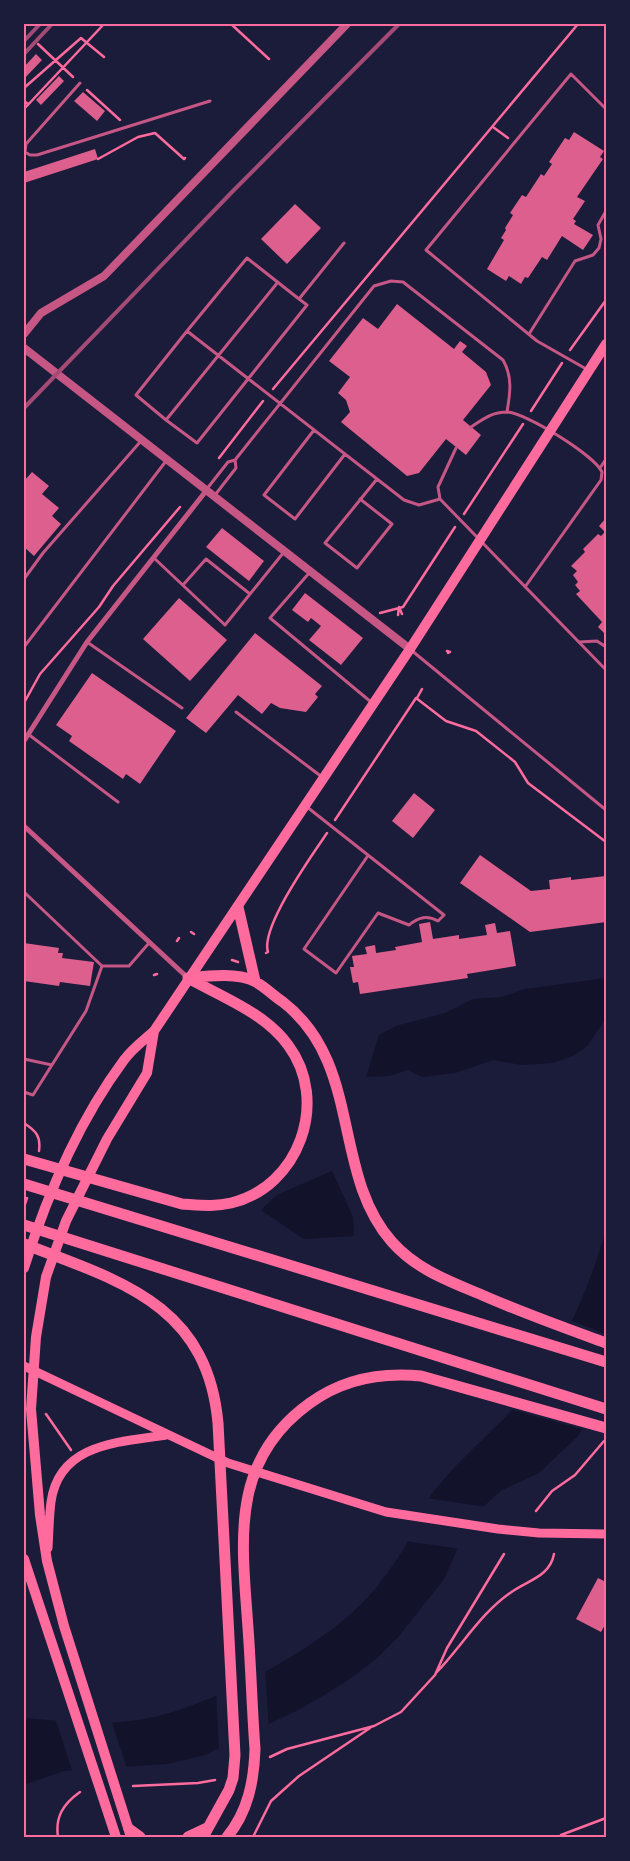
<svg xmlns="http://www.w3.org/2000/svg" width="630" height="1861" viewBox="0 0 630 1861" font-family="'IBM Plex Sans',sans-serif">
  <rect width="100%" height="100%" fill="#1b1b3a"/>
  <path fill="#12122b" d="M606 978V1018L588 1045 575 1055 553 1063 522 1065 493 1060 455 1073 422 1077 408 1070 389 1076 366 1077 379 1035 396 1026 445 1013 473 999 502 997 525 989Z
    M332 1171 353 1217 354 1236 304 1239 261 1210 277 1195Z
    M606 1230V1396L578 1436 539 1473 502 1490 484 1506 465 1532 444 1579 399 1636 376 1659 347 1681 304 1707 205 1755 167 1764 64 1771 24 1785V1718C62 1721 100 1726 139 1720 206 1710 324 1647 369 1596 381 1582 393 1566 403 1550 416 1529 422 1503 439 1485 467 1451 503 1424 530 1389 567 1341 589 1288 606 1230Z"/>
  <path fill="#1b1b3a" d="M570 1320 606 1334V1401L585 1430 509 1409 528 1388 552 1353Z
    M426 1498 487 1507 467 1533 460 1549 405 1541Z
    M265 1668 269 1728 219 1751 216 1693Z
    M55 1718 111 1720 127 1768 73 1773Z"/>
  <path fill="#dd5f8e" d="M36 54 42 60 24 79V67Z
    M59 76 64 81 41 105 36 100Z
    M83 92 105 111 97 121 74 101Z
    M574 132 604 151 600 157 603 159 577 197 585 201 573 219 576 221 574 224 593 235 583 250 562 236 547 260 542 257 528 278 525 277 521 284 509 276 506 281 487 269 504 240 501 238 506 230 505 228 513 215 510 213 522 195 526 197 541 174 544 176 552 164 549 162 565 138 569 140Z
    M95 149 98 159 24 183V172Z
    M295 204 321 228 287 264 261 239Z
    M397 304 454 349 460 341 467 346 462 352 486 372 491 385 463 420 481 435 466 455 446 439 419 473 407 476 341 422 350 412 346 400 338 393 350 377 329 361 363 318 378 329Z
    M32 472 49 486 42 494 59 508 52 516 61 524 34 556 24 547V481Z
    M606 518V635L598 627 602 622 576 594 580 591 575 585 578 582 573 575 577 571 571 566 585 552 583 549 598 534 601 536 605 532 599 526Z
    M222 528 264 561 249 581 206 547Z
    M305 593 363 638 341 665 309 640 321 626 311 618 308 622 292 610Z
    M179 598 227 640 190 681 143 639Z
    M255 633 322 686 315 694 318 697 306 712 280 708 271 703 262 714 238 695 206 733 186 718Z
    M92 673 176 731 140 784 126 774 123 779 69 741 72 736 56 725Z
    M414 793 435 810 413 838 392 821Z
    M480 855 531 891 550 889 549 880 571 877V880L606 876V922L530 932 460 883Z
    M430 922 433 939 459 935V939L487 935 485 925 495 923 497 933 510 931 516 966 467 974 468 978 360 994 358 982 353 983 350 967H354L352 956 367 954 365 947 375 945 376 953 396 950 395 947 422 942 419 924Z
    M24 943 59 948 58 953H63L62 958 94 962 90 986 60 982 59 986 24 981Z
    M598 1578 606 1582V1623L601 1632 576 1619Z"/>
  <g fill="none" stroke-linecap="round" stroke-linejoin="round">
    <path stroke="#ff6b9d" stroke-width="2.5" d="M231 24 269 59
      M38 44 73 77
      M24 88 81 38 104 57
      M87 90 120 120
      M24 101 28 104
      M24 109 104 24
      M493 127 508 138
      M98 159 138 137 155 133 184 159 185 158
      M570 350 606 300
      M273 389 578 24
      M531 411 562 363
      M219 458 263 401
      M464 514 523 424
      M380 613 403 607 455 527
      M398 615 399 607 402 614
      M447 651 450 652 448 653
      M417 698 422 689
      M24 703 40 674 99 607 113 586 180 507
      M335 820 416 698 446 721 476 731 515 762 528 783 606 842
      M191 932 194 934
      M177 941 179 938
      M266 953 268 952C260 928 312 855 327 833
      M232 960 238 962
      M154 975 157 974
      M24 1123C36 1131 41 1136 39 1151
      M24 1207 27 1198
      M46 1414 71 1450
      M536 1511 552 1491 575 1475 604 1441
      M436 1673C462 1646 482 1611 513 1591 529 1580 550 1576 554 1554
      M270 1757 287 1749 374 1726 401 1712 435 1675 447 1648 504 1554
      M133 1786 198 1783 215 1780
      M58 1837C55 1817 63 1804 80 1792
      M253 1837 271 1801 299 1776 370 1728
      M560 1837 561 1835 606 1818"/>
    <path stroke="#c65784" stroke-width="3" d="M80 83 26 144 25 152 30 155H37L210 101
      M344 243 299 299 247 258 187 331 404 500 419 505 440 499
      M187 331 136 395 166 420 278 282
      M529 334 575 261 593 255 599 248 601 239 598 225 606 211
      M588 370 537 341 426 250 571 74 606 109
      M166 420 197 443 307 305 299 299
      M471 427C483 419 492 412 507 412 526 413 594 455 602 472L601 480 525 587
      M314 430 264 495 295 519 345 454
      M456 448 438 487 440 499 606 670
      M600 468 606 459
      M206 490 228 462 235 460 374 286 391 281 403 282 503 360C513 377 510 394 507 412
      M215 495 236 468 235 460
      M360 499 392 524 357 568 325 543 377 479
      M154 558 225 625 284 552
      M310 572 270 618 371 702
      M24 579 43 553 141 441
      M183 585 206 559 250 594
      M87 642 182 708
      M579 642 597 641 606 647
      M24 647 166 461
      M411 650 606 810
      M236 712 322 777
      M28 734 118 802
      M307 807 444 915 438 921C427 915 419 917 409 925L378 913 336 973 304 949 367 857
      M24 892 102 966H129L149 943
      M24 1059 52 1065
      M24 1092 33 1095 86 1011 102 966"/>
    <path stroke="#c65784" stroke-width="5" d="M24 741 87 642 206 491
      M24 826 188 978"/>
    <path stroke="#c65784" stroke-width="8" d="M24 334 41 313 104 276 347 24
      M24 348 410 649"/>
    <path stroke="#ff6b9d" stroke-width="9" d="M24 1366 228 1463 386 1512 498 1529 539 1533 606 1534
      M48 1548C49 1533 49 1517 51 1502 59 1443 120 1442 166 1435"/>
    <path stroke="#ff6b9d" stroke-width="10" d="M24 1268C47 1195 78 1122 124 1060 132 1049 144 1040 154 1031L410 649 606 344
      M24 1559 116 1837
      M131 1837 64 1626 47 1561 40 1515 31 1409 36 1337 46 1277 66 1221 107 1139 147 1073 154 1031"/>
    <path stroke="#ff6b9d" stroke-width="11" d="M238 907 255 981
      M188 978C207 976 238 972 256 982 265 987 274 996 283 1002 363 1064 331 1173 392 1242 417 1270 449 1281 482 1295 523 1313 565 1328 606 1343
      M24 1159 182 1204C199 1205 215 1207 231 1203 299 1187 330 1101 288 1045 265 1013 222 997 188 978
      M24 1184 606 1362
      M24 1225 606 1409
      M24 1244C120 1281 207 1304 218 1423L235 1755 233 1778 229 1790 203 1837
      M129 1829 140 1837
      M188 1837 207 1828
      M227 1837C248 1812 254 1781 255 1749 252 1709 251 1668 248 1628 242 1541 229 1461 310 1403 343 1379 381 1372 421 1376L606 1428"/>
    <path stroke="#a44b75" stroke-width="4" d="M24 41 40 24
      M24 54 52 24
      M24 408 231 193 399 24"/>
  </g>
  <rect width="630" height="1861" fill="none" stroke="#1b1b3a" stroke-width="50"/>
  <rect x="25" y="25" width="580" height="1811" fill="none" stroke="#ff6b9d" stroke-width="2"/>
</svg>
